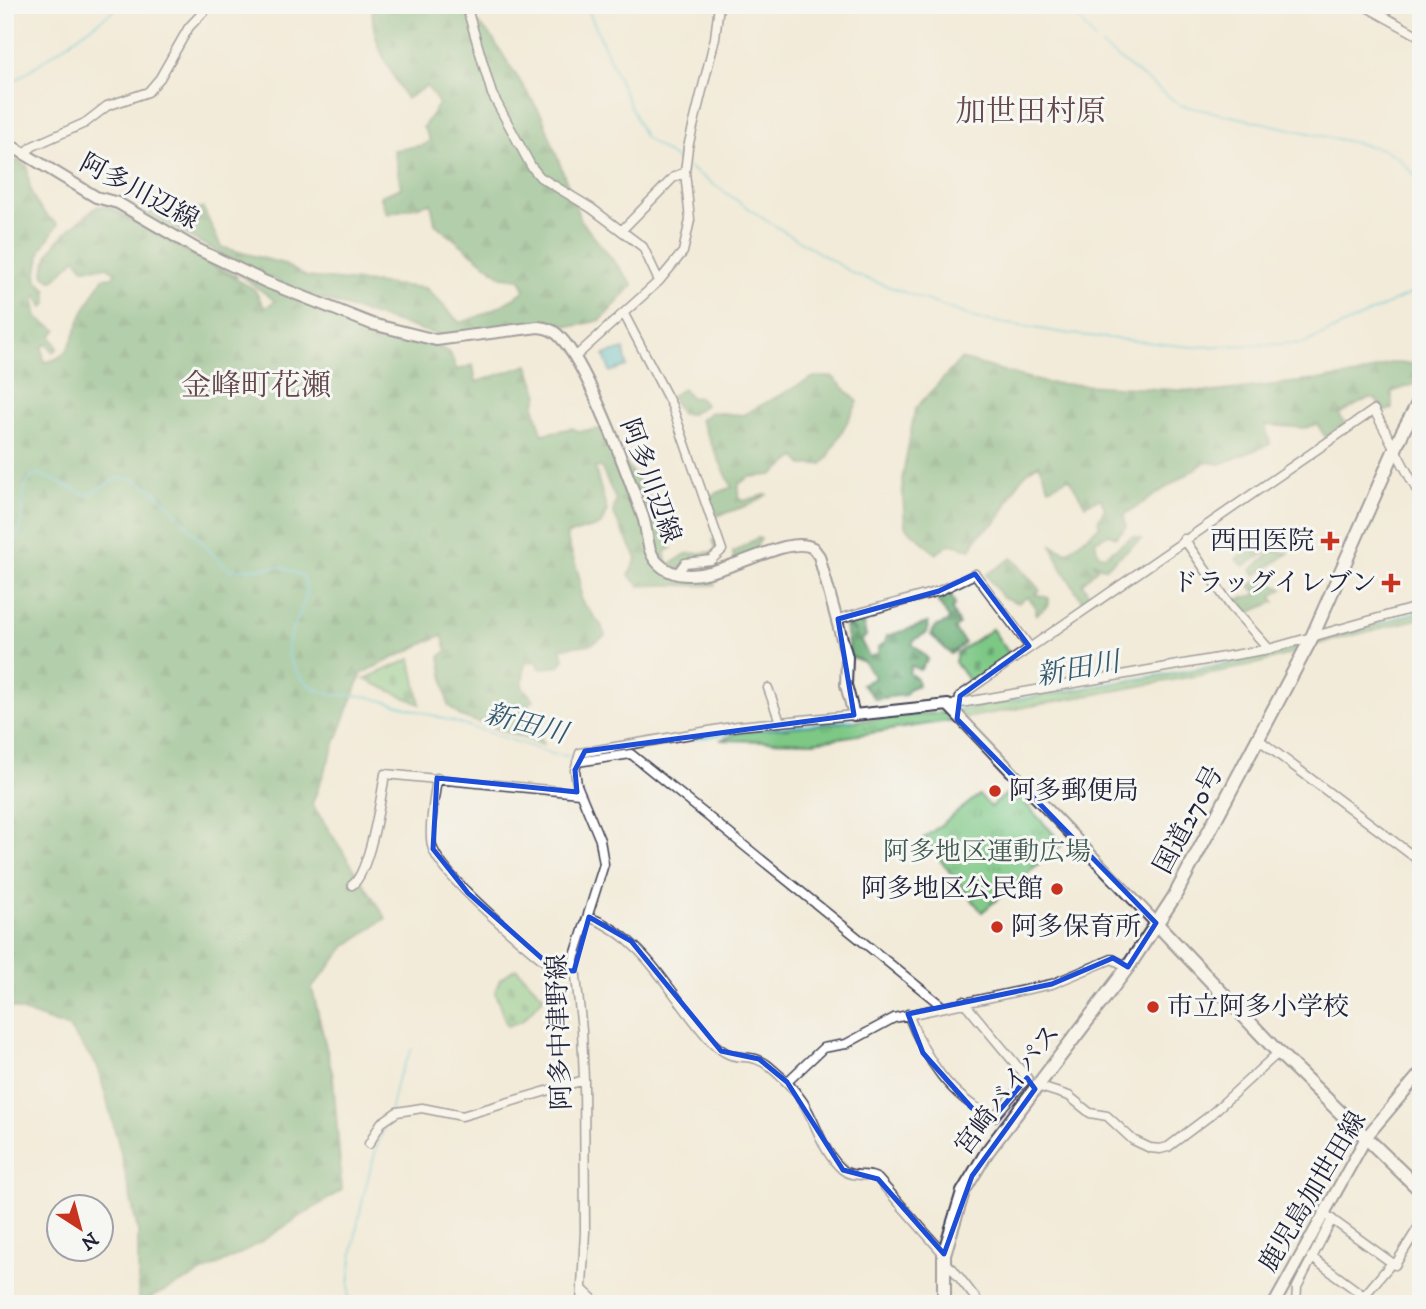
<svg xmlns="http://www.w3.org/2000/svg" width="1426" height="1309" viewBox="0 0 1426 1309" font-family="'IM FELL DW Pica','Noto Serif JP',serif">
  <defs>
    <pattern id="grass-dots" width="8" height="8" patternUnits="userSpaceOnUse" patternTransform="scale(1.75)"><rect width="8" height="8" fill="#7dc885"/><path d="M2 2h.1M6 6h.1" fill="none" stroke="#66a26e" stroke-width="1.8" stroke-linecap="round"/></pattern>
    <pattern id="forest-firs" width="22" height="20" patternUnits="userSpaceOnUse" patternTransform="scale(1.75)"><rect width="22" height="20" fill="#66ac72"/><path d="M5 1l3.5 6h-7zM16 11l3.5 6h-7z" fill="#548c5f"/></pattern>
    <pattern id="cemetery-stones" width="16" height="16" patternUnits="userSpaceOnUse" patternTransform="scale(1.75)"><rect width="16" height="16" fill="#7dc885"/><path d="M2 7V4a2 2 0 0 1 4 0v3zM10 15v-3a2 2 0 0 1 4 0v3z" fill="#66a26e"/></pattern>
    <pattern id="park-tufts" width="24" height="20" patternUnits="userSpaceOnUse" patternTransform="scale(1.75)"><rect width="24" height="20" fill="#7dc885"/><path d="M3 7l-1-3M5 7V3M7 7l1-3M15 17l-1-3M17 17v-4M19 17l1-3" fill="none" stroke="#66a26e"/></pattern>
  </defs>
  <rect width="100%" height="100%" fill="#f6f6f2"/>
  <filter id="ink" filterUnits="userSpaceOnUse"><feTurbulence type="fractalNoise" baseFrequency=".0143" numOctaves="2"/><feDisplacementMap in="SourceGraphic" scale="14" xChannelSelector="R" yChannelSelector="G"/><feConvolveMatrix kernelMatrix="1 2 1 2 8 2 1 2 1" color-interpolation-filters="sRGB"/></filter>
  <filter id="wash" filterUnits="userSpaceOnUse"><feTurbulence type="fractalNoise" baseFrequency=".00686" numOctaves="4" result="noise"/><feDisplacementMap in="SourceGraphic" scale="28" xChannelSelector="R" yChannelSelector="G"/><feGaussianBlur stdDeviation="1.57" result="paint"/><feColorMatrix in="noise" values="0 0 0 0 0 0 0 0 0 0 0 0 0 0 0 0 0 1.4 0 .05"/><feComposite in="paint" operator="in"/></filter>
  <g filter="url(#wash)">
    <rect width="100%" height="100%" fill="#f2ebd9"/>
    <path fill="url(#grass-dots)" stroke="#507560" stroke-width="2" d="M103 203 114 204 237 276 236 278Z"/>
    <path fill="url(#forest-firs)" stroke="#446756" stroke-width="2" d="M373 5H460L491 36 542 116 581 221 633 285 601 320 575 326 522 323 441 336 308 295 246 267 145 213 203 208 221 247 281 263 307 277 426 288 460 323C485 315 504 306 525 290L520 279 502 277 435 224 431 203 387 214 380 196 401 188 394 150 424 145 430 140 423 127 439 104 427 86 406 99C390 69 369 40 373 5Z
      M17 160 28 167C27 192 37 211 58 224L41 250 36 279 47 290V304L43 307 37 296 34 300 37 318 57 330 51 336 58 348 53 352 47 344 42 347 44 362C71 359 71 339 81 318 87 304 96 291 103 278L113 277 115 272 107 267 83 268 76 258 53 281 44 276C43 245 76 224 98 206L106 207 254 289 265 308 275 301 238 273 344 319 441 348 450 353 457 370 473 365 476 382 528 365 539 395 534 405 542 434 572 428 578 431 602 429 655 506 672 548 664 553 669 565 686 554 712 552 716 549 713 540H716L720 551 675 570 713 576 715 585C688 587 667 583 640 586L629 575 637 558 617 521 613 512 616 500 601 467 595 468 607 511 601 525 566 535 580 579 581 600 601 625 605 636 591 644 561 648 564 659 559 666 540 669 537 661 525 663 522 687 534 700 525 708 543 745 460 716 448 705 440 657 447 651 442 635 362 673 312 804 386 918 346 946 312 988 333 1076 342 1190 248 1250 138 1304V1232L121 1153 98 1067 69 1028 5 1005V164Z
      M961 359 1046 383 1213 392 1359 375 1390 363 1421 364V382L1392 392V409L1383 412 1376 399 1369 398 1339 414 1345 424 1326 438 1317 424 1305 428 1265 425 1270 444 1221 464 1206 462 1124 515 1126 527 1116 537 1109 534 1095 541 1098 554 1105 556 1133 536 1141 539 1105 568 1093 562 1098 568 1082 583 1089 594 1094 595 1110 583 1113 585 1084 604 1061 567 1052 545 1067 552 1100 526 1098 520 1105 508 1100 498 1085 505 1069 478 1049 488 1039 464C1017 475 1012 498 1000 517 991 531 982 524 971 549L950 544 936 554 905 526 902 480 915 409Z
      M814 377H833L858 402 827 459 822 464 803 465 796 457 772 475 749 477 739 484 738 496 743 501 768 494 752 504 714 517 707 497 732 487 700 420 711 412 743 415Z
      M683 389 692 398 699 397 705 405 691 414H681L671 396Z
      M757 538 761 539 751 555 734 562 733 552Z
      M1266 542 1269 551 1244 566 1236 559Z
      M1273 551 1289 553 1256 575 1251 570Z
      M1012 558 1040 590 1035 594 1049 598V605L1036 615V608L1028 597 1018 603 1002 597 986 575Z
      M1267 581 1283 589 1272 596 1275 602 1243 615 1231 601 1258 594 1250 586 1255 582Z
      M944 592 951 595 955 604 952 610 959 625 954 629 965 643 951 654 931 635 935 627 947 622 949 618 938 602 939 594Z
      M861 615 866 636 861 641 869 657 878 654V647L885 643 887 636 928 623 927 633 915 639 912 644 928 659 920 670 911 666 909 673 917 679 918 685 910 688 905 695 875 699 862 684 875 678 864 662 850 656 845 625 856 632 843 620Z"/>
    <path fill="url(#cemetery-stones)" stroke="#507560" stroke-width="2" d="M992 629 1011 656 971 684 955 662 957 653Z
      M411 659 420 704 364 679Z
      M516 968 544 997 522 1021 507 1026 495 993 500 979Z"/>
    <path fill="url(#park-tufts)" stroke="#507560" stroke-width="2" d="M1421 612V618L1319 644 1318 642Z
      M1297 648 1296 652 1249 666 966 718 956 710 1222 666Z
      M947 712 954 720 813 742 720 740 742 732Z
      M1012 789 1063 844 982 912 923 839 979 795 991 807Z"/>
    <path fill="#56c1d1" stroke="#3c7286" stroke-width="2" d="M624 349 627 366 610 372 604 355Z"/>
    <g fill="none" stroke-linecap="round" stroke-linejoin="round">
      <path stroke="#56c1d1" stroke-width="2" d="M586 5 644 137 683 164
        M1068 5 1095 40
        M1102 46 1180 105 1383 149 1397 157 1421 181
        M5 88 122 5
        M688 167 767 221 854 274 978 319 1070 334 1192 347 1305 343 1414 292 1421 285
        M5 557C11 548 19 537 21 526 25 507 17 486 37 473L87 495C99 491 109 480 121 478 158 474 202 552 231 570L282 567 303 576C318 607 277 631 291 662 296 674 304 683 316 689 335 698 354 693 373 698 433 715 493 733 552 754L577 757
        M1319 640 1421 610
        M957 709 1229 663 1297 646
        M624 751 741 731 854 720
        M390 1113 397 1080 412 1049
        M348 1304C350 1249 365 1176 385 1125"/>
    </g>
  </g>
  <g filter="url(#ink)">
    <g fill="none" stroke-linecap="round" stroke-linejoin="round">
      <g stroke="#414053" stroke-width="11">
        <path id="minor" d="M466 5 492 94 531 166 540 177 591 208 643 247 659 281
          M1363 5 1421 37
          M24 154 33 146 85 123 107 106 148 92 160 78 189 27 210 5
          M622 230 674 177 685 172
          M624 314 672 406 722 550 711 560 685 563 677 574
          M575 357 659 281 683 252 690 220 685 172 688 147 715 38 719 5
          M1184 539 1230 605 1269 649
          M838 619 939 591 975 574 1029 646
          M768 688 780 722
          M959 703 960 696 1374 410 1421 498
          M955 704 1269 649 1421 606
          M1258 739 1421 862
          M577 762 631 754 942 1006
          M437 778C435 796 427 833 433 849 444 878 521 942 548 964L561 972 574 971
          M352 885C370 873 381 797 385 774L579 793
          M589 917C647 939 670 996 710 1040 736 1068 747 1048 770 1067 782 1077 794 1088 803 1102 817 1124 822 1152 843 1170 854 1179 867 1171 878 1179L944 1254
          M963 1001 1028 1079
          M908 1014C925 1058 950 1098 994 1117L1027 1078
          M787 1082 823 1048 846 1044 894 1018 1052 984 1112 959 1128 967
          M1037 1086 1069 1096 1090 1113 1107 1116 1133 1140 1150 1148 1160 1149 1168 1147 1208 1117 1279 1052
          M369 1144 381 1123 397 1112 422 1108 462 1116 584 1080
          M1323 1213 1395 1265 1421 1223
          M1311 1257 1364 1296 1391 1264
          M943 1263 952 1268 980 1304
          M583 1290 598 1304
          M581 1304 585 1232 584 1080 582 1030 574 959 604 864 600 840 577 785 575 770 580 753 738 726 854 715
          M1296 1304 1297 1287 1332 1219"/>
      </g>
      <g stroke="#414053" stroke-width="14">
        <path id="major" d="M5 142 96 197 118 203 195 248 266 282 372 324 436 340 538 327C546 328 551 329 557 334 586 359 629 478 643 517 648 532 646 550 657 562 694 604 781 529 813 548L819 556 847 657 846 685 854 715 948 705 1156 923
          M1274 1304 1367 1136 1421 1072"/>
      </g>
      <g stroke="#414053" stroke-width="16">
        <path id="highway" d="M1156 923 1273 1047 1421 1191
          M944 1304V1254L963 1192 987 1152 1128 967 1174 897 1312 637 1403 431 1421 398"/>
      </g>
      <use href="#minor" stroke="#fff" stroke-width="8"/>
      <use href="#major" stroke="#fff" stroke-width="10"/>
      <use href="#highway" stroke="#fff" stroke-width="12"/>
    </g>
  </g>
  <path d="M0 0H1426V1309H0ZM975 574 1029 646 960 696 957 719 1156 923 1128 967 1113 958 1052 984 908 1014 923 1053 972 1108 994 1117 1027 1078 1035 1089 972 1176 944 1254 878 1179 843 1170 787 1082 759 1059 721 1051 631 941 589 917 574 971 555 970 468 893 433 849 437 778 577 792 575 770 585 751 854 715 838 619 939 591Z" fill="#f2ebd9" fill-opacity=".55" fill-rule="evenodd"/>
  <path fill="none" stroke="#1d4ed8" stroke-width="5" stroke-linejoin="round" d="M975 574 1029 646 960 696 957 719 1156 923 1128 967 1113 958 1052 984 908 1014 923 1053 972 1108 994 1117 1027 1078 1035 1089 972 1176 944 1254 878 1179 843 1170 787 1082 759 1059 721 1051 631 941 589 917 574 971 555 970 468 893 433 849 437 778 577 792 575 770 585 751 854 715 838 619 939 591Z"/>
  <g fill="#c8321e" stroke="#f6f6f2" stroke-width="2.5">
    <path d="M1326.5 530.5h7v7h7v7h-7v7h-7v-7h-7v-7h7z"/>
    <path d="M1387.5 572.5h7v7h7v7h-7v7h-7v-7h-7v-7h7z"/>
    <circle cx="995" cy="791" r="7"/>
    <circle cx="1057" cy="889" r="7"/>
    <circle cx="997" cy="927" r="7"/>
    <circle cx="1153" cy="1007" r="7"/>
  </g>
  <g text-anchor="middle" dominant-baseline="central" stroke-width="6" stroke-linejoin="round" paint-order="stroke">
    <g font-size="26" fill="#22223b" stroke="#f6f6f2">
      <text transform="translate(139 192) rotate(28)">阿多川辺線</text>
      <text transform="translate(650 481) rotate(70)">阿多川辺線</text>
      <text transform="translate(1189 820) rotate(-62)">国道270号</text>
      <text transform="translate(560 1032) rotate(-92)">阿多中津野線</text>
      <text transform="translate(1008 1090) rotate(-53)">宮崎バイパス</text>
      <text transform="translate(1313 1192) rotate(-59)">鹿児島加世田線</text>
    </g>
    <g font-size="26" fill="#22223b" stroke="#f6f6f2" text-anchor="end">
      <text x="1314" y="541">西田医院</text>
      <text x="1377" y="583">ドラッグイレブン</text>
      <text x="1009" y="791" text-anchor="start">阿多郵便局</text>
      <text x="1043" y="889">阿多地区公民館</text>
      <text x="1011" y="927" text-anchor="start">阿多保育所</text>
      <text x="1167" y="1007" text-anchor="start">市立阿多小学校</text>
    </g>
    <g font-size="26" fill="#425c55" stroke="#f6f6f2">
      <text x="987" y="852">阿多地区運動広場</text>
    </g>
    <g font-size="28" font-style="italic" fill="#345a70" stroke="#f6f6f2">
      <text transform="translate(1078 669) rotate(-10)">新田川</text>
      <text transform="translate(526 724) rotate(15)">新田川</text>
    </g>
    <g font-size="30" fill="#64484e" stroke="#f6f6f2">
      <text x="1031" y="112">加世田村原</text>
      <text x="256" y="386">金峰町花瀬</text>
    </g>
  </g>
  <rect width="1426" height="1309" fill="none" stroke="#f6f6f2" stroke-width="28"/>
  <g transform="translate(80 1228) rotate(144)"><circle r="33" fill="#f6f6f2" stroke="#a1a1a9" stroke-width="2"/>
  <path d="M0-5L12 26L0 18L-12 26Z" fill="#c8321e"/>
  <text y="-10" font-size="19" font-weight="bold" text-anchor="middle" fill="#22223b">N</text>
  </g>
</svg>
